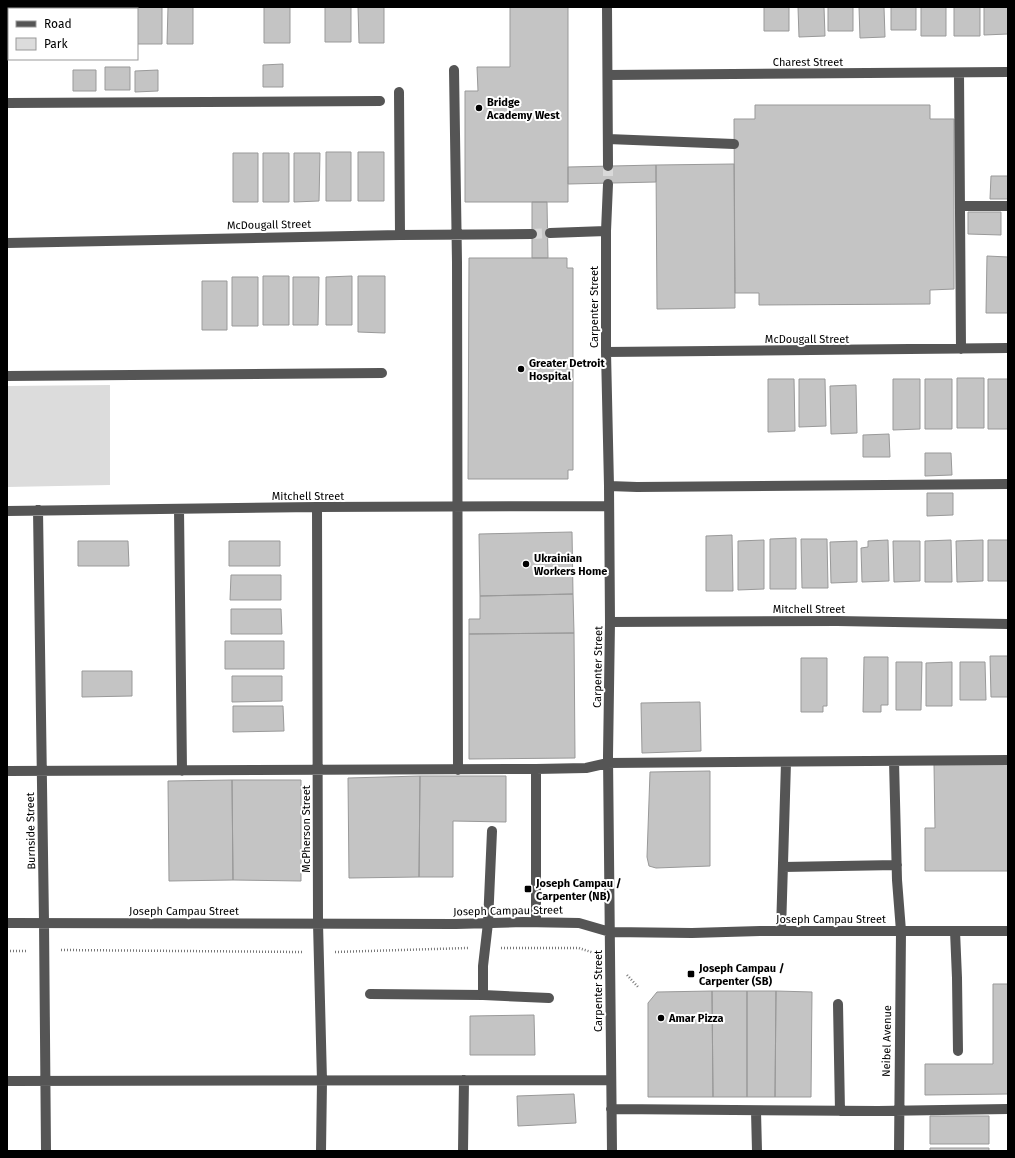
<svg xmlns="http://www.w3.org/2000/svg" width="1015" height="1158" viewBox="0 0 1015 1158" font-family="'Fira Sans',sans-serif">
  <rect width="100%" height="100%" fill="#fff"/>
  <path fill="#dcdcdc" d="M110 385V485L7 487V386Z"/>
  <path fill="#c4c4c4" stroke="#999" d="M10 7H36V9H10Z
    M73 7H99V9H73Z
    M104 7H130V9H104Z
    M137 7H162V44H137Z
    M168 7H193V44H167Z
    M264 7H290V43H264Z
    M325 7H351V42H325Z
    M358 7H384V43H359Z
    M510 7H568V202H465V91H478L477 67H510Z
    M764 7H789V31H764Z
    M798 7H824L825 36 799 37Z
    M828 7H853V31H828Z
    M859 7H884L885 37 860 38Z
    M891 7H916V30H891Z
    M921 7H946V36H921Z
    M954 7H980V36H954Z
    M984 7H1008V34L984 35Z
    M283 64V87H263V65Z
    M105 67H130V90H105Z
    M73 70H96V91H73Z
    M158 70V91L135 92V71Z
    M755 105H930V119H954V289L930 290V304L759 305V293H735L734 119H755Z
    M326 152H351V201H326Z
    M358 152H384V201H358Z
    M233 153H258V202H233Z
    M263 153H289V202H263Z
    M294 153H320L319 201 294 202Z
    M734 164 735 308 657 309 656 165Z
    M656 165V182L568 184V167Z
    M991 176H1008V199H990Z
    M532 202H547L548 258H532Z
    M968 212H1001V235L968 234Z
    M987 256 1008 257V313H986Z
    M469 258H567V268H573V470H568V479H468Z
    M263 276H289V325H263Z
    M352 276V325H326V277Z
    M358 276H385V333L358 332Z
    M232 277H258V326H232Z
    M293 277H319L318 325H293Z
    M202 281H227V330H202Z
    M957 378H984V428H957Z
    M768 379H794L795 431 768 432Z
    M799 379H825L826 426 799 427Z
    M893 379H920V429L893 430Z
    M925 379H952V429H925Z
    M988 379H1008V429H988Z
    M856 385 857 433 831 434 830 386Z
    M889 434 890 457H863V435Z
    M925 453H951L952 475 925 476Z
    M927 493H953V515L927 516Z
    M572 532 573 594 480 596 479 534Z
    M732 535 733 591H706V536Z
    M796 538V589H770V539Z
    M801 539H827L828 588H802Z
    M764 540V589L738 590V541Z
    M888 540 889 581 862 582 861 548 868 547V541Z
    M951 540 952 582H925V541Z
    M983 540V581L957 582 956 541Z
    M988 540H1008V581H988Z
    M78 541H128L129 566H78Z
    M229 541H280V566H229Z
    M857 541V582L831 583 830 542Z
    M893 541H920V581L894 582Z
    M231 575H281V600H230Z
    M573 594 574 633 469 634V619H480V596Z
    M231 609H281L282 634H231Z
    M574 633 575 758 469 759V634Z
    M225 641H284V669H225Z
    M990 656H1008V697H991Z
    M864 657H888V705H881V712H863Z
    M801 658H827V706H823V712H801Z
    M896 662H922L921 710H896Z
    M952 662V706H926V663Z
    M960 662H985L986 700H960Z
    M82 671H132V696L82 697Z
    M232 676H282V701L232 702Z
    M700 702 701 751 642 753 641 703Z
    M233 706H283L284 731 233 732Z
    M934 764H1008V871H925V828H935Z
    M710 771V866L656 868 649 866 647 857 650 772Z
    M420 776H506V822L453 821V877H419Z
    M420 776 419 877 349 878 348 778Z
    M232 780H301V881L233 880Z
    M232 780 233 880 169 881 168 781Z
    M993 984H1008V1094L925 1095V1064H993Z
    M712 991 713 1097H648V1003L657 992Z
    M712 991H747V1097H713Z
    M747 991H776L775 1097H747Z
    M776 991 812 992 811 1097H775Z
    M534 1015 535 1055H470V1016Z
    M574 1094 576 1123 518 1126 517 1096Z
    M930 1116H989V1144H930Z
    M930 1148H989V1151H930Z"/>
  <g fill="none" stroke-linecap="round" stroke-linejoin="round">
    <path stroke="#d9d9d9" stroke-width="10" stroke-dasharray="10 5" stroke-linecap="butt" d="M608 166V184
      M532 234 550 233"/>
    <path stroke="#777" stroke-width="2.5" stroke-dasharray="1 2" stroke-linecap="butt" d="M501 948H579L594 953
      M61 950 302 952
      M7 951H28
      M335 952 468 948
      M627 975 639 988"/>
    <path stroke="#555" stroke-width="10" d="M607 7 608 166
      M454 70 457 262 458 770
      M959 73 961 349
      M608 75 1008 72
      M399 92 400 235
      M7 103 380 101
      M608 139 734 144
      M608 184 606 231V352L609 486 610 622 608 756 612 1151
      M960 206H1008
      M550 233 606 231
      M7 243 400 235 532 234
      M606 352 1008 348
      M7 376 382 373
      M609 486 637 487 1008 484
      M317 507 318 923 322 1081 321 1151
      M179 509 182 771
      M38 510 44 922 46 1151
      M7 511 317 507 609 506
      M610 622 837 621 1008 624
      M894 761 897 880 901 931 899 1151
      M536 769V922
      M7 771 536 769 586 768 608 763 1008 760
      M492 831 488 923H494
      M783 867 897 865
      M7 923 456 924 523 922 579 923 610 932 692 933 760 931H1008
      M781 931 786 762
      M955 931 957 978 958 1051
      M370 994 483 995V966L488 923
      M483 995 549 998
      M838 1004 840 1111
      M7 1081 611 1080
      M611 1109 878 1111 1008 1109
      M756 1111 757 1151
      M463 1151 464 1080"/>
  </g>
  <g fill="#000" stroke="#fff" stroke-width="1.5">
    <circle cx="479" cy="108" r="4"/>
    <circle cx="521" cy="369" r="4"/>
    <circle cx="526" cy="564" r="4"/>
    <rect x="524" y="885" width="8" height="8" rx="2"/>
    <rect x="687" y="970" width="8" height="8" rx="2"/>
    <circle cx="661" cy="1018" r="4"/>
  </g>
  <g text-anchor="middle" dominant-baseline="central" stroke-width="4" stroke-linejoin="round" paint-order="stroke">
    <g font-size="11" fill="#000" stroke="#fff">
      <text x="808" y="62">Charest Street</text>
      <text transform="translate(269 225) rotate(-1)">McDougall Street</text>
      <text transform="translate(594 307) rotate(-90)">Carpenter Street</text>
      <text x="807" y="339">McDougall Street</text>
      <text x="308" y="496">Mitchell Street</text>
      <text x="809" y="609">Mitchell Street</text>
      <text transform="translate(598 667) rotate(-89)">Carpenter Street</text>
      <text transform="translate(306 829) rotate(-90)">McPherson Street</text>
      <text transform="translate(31 831) rotate(-91)">Burnside Street</text>
      <text x="184" y="911">Joseph Campau Street</text>
      <text transform="translate(508 911) rotate(-1)">Joseph Campau Street</text>
      <text x="831" y="919">Joseph Campau Street</text>
      <text transform="translate(598 991) rotate(-90)">Carpenter Street</text>
      <text transform="translate(887 1041) rotate(-89)">Neibel Avenue</text>
    </g>
    <g font-size="11" font-weight="bold" fill="#000" stroke="#fff" text-anchor="start">
      <text x="487" y="102">Bridge<tspan x="487" dy="13">Academy West</tspan></text>
      <text x="529" y="363">Greater Detroit<tspan x="529" dy="13">Hospital</tspan></text>
      <text x="534" y="558">Ukrainian<tspan x="534" dy="13">Workers Home</tspan></text>
      <text x="536" y="883">Joseph Campau /<tspan x="536" dy="13">Carpenter (NB)</tspan></text>
      <text x="699" y="968">Joseph Campau /<tspan x="699" dy="13">Carpenter (SB)</tspan></text>
      <text x="669" y="1018">Amar Pizza</text>
    </g>
  </g>
  <rect width="1015" height="1158" fill="none" stroke="#000000" stroke-width="16"/>
  <rect x="8" y="8" width="130" height="52" fill="#ffffff" stroke="#999999"/>
  <rect x="16" y="21" width="20" height="6" fill="#555555" stroke="#999999"/>
  <text x="44" y="28" font-size="12" fill="#000000">Road</text>
  <rect x="16" y="38" width="20" height="12" fill="#dcdcdc" stroke="#999999"/>
  <text x="44" y="48" font-size="12" fill="#000000">Park</text>
</svg>
